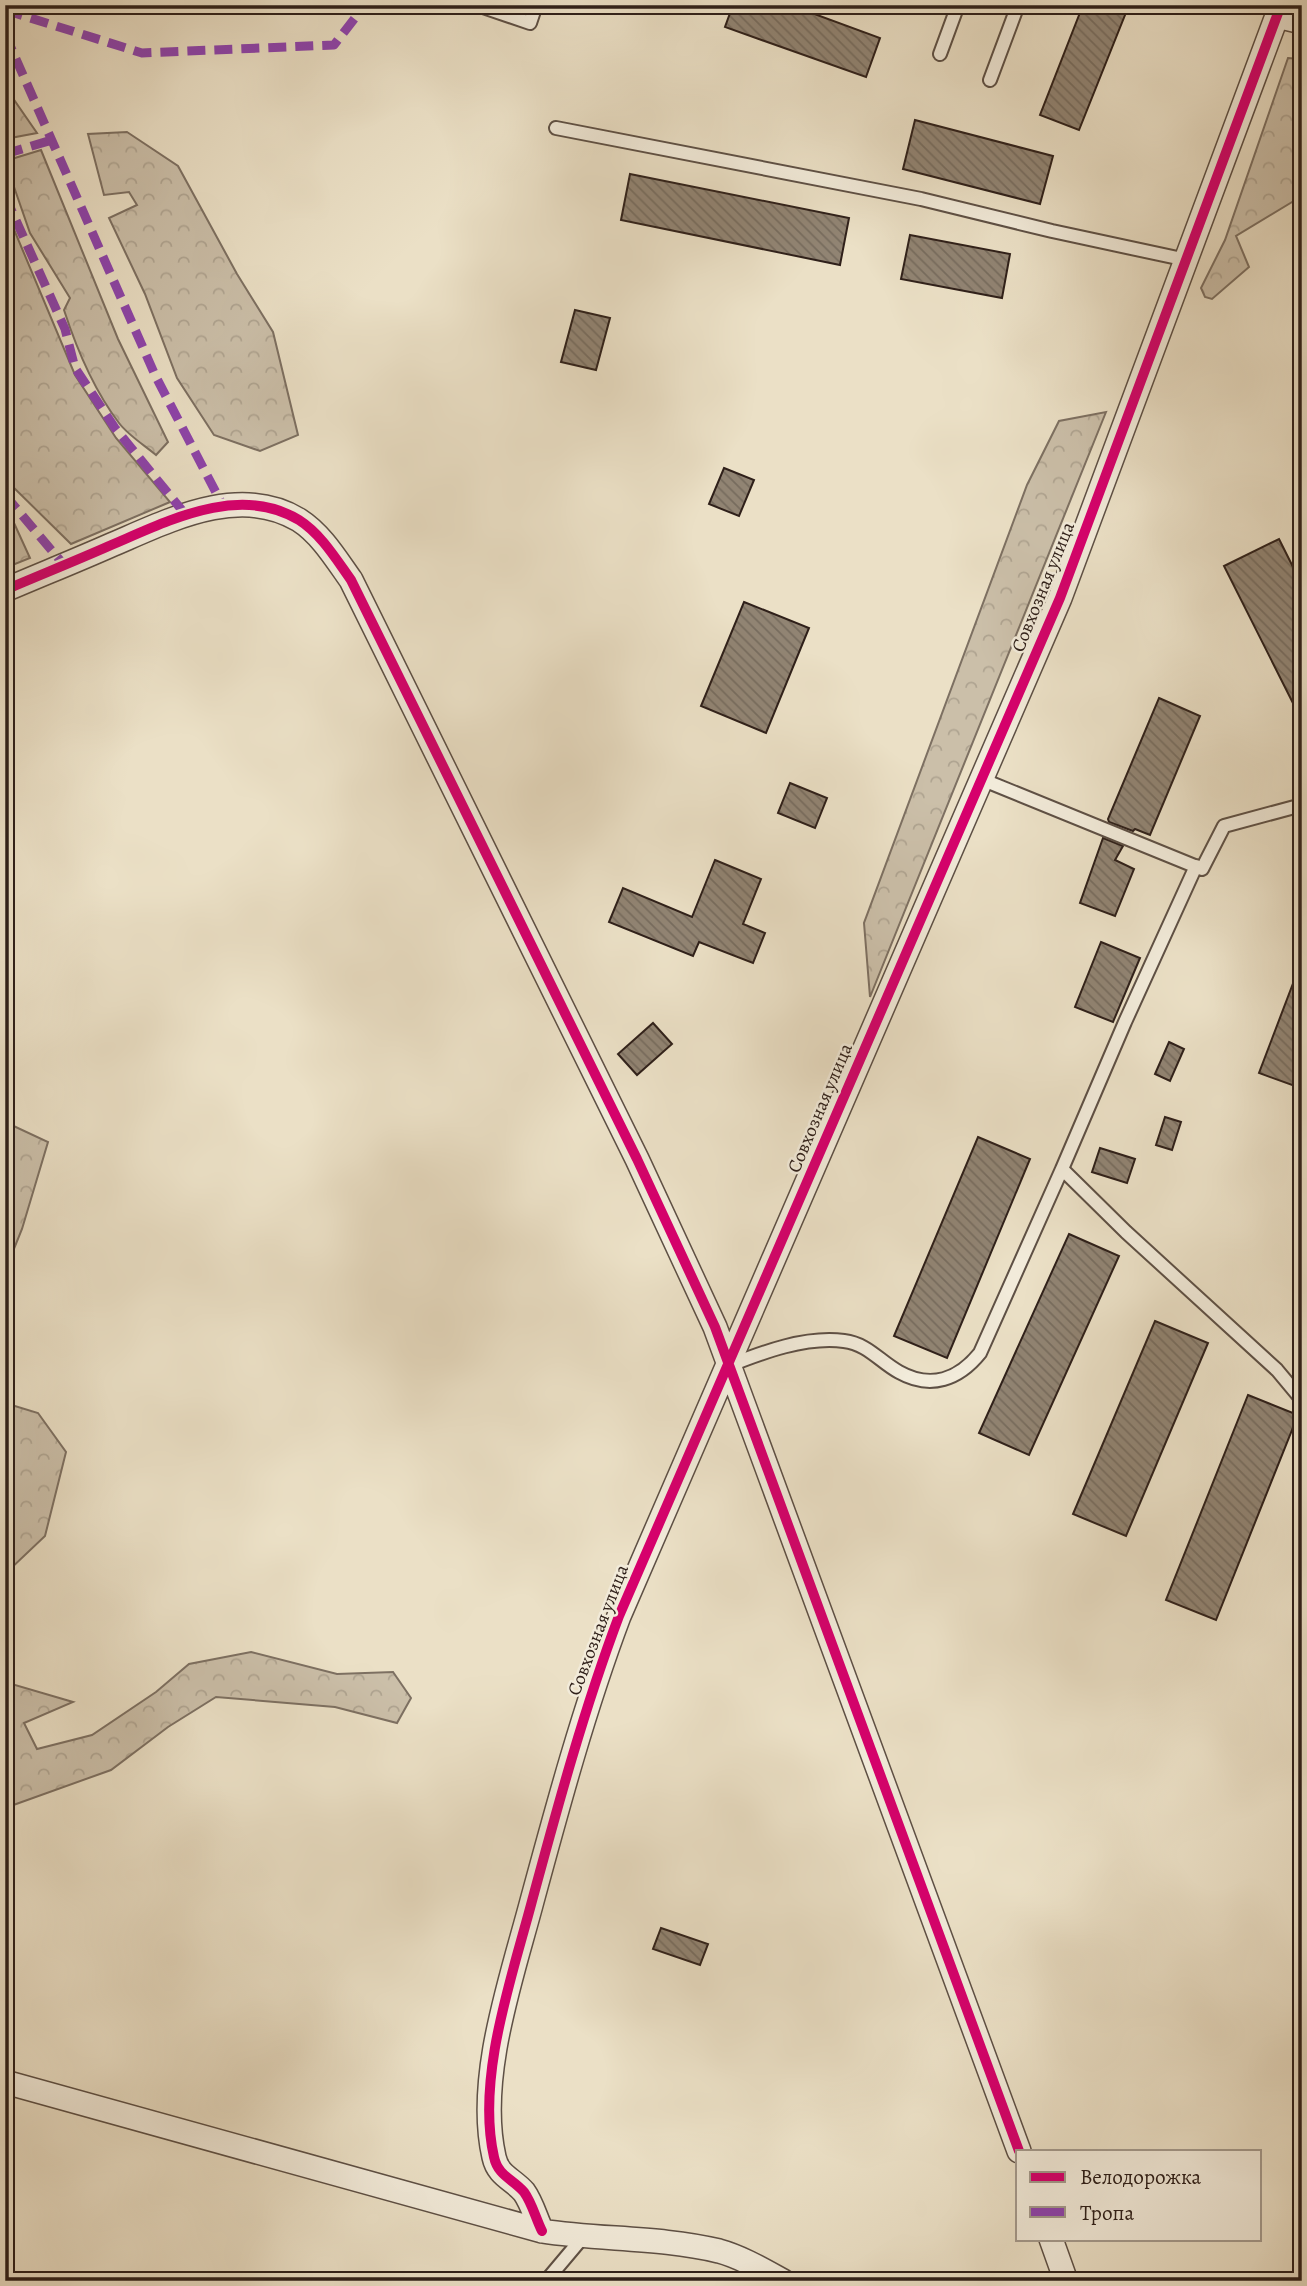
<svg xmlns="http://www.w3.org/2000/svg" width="1307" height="2286" viewBox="0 0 1307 2286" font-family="Alegreya,serif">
  <defs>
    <pattern id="forest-crowns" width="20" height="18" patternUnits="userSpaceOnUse" patternTransform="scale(1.75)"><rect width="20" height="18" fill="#cbbfa9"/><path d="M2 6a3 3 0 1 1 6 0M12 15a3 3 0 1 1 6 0" fill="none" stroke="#afa491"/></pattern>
    <pattern id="building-back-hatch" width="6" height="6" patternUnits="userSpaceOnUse" patternTransform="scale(1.75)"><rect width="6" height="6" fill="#918473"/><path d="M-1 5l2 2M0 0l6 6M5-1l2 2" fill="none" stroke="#776c5e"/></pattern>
  </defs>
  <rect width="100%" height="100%" fill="#ebe0c6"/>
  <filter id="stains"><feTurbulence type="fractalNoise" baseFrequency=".00286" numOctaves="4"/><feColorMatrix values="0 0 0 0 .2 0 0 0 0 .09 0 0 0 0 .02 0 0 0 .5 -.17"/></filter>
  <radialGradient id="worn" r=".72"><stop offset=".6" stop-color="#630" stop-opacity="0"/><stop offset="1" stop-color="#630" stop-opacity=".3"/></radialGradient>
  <path fill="url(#forest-crowns)" stroke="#7d7062" stroke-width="2" d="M1288 58 1299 59 1302 62V176L1297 185 1302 187V196L1236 236 1249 267 1212 299 1205 297 1201 288 1225 240Z
    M5 81 8 91 37 133 5 139Z
    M127 132 178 166 237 274 273 332 298 435 260 451 214 435 177 378 145 294 109 218 137 205 129 192 104 195 88 134Z
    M41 150 118 339 168 442 156 455C144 445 128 435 119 423 93 389 77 350 64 310L70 298 30 233 5 161Z
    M5 208 75 375 116 438 170 502 71 544 5 479Z
    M1106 412 870 997 864 923 1027 485 1059 421Z
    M5 517 14 523 30 558 5 568Z
    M5 1122 48 1142 22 1229 5 1271Z
    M5 1403 38 1413 66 1452 45 1536 5 1574Z
    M251 1652 337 1674 393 1672 411 1698 397 1723 335 1707 216 1697 168 1727 111 1770 5 1808V1682L73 1702 24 1723 37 1749 92 1735 156 1692 189 1664Z"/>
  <path fill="url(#building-back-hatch)" stroke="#2f201a" stroke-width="2" d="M733 5H790L880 38 866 77 725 27Z
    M1083 5H1129L1079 130 1040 115Z
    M915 120 1053 156 1040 204 903 169Z
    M630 174 849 218 840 265 621 220Z
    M910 235 1010 254 1002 298 901 279Z
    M575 310 610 318 596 370 561 362Z
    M724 468 754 480 739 516 709 504Z
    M1279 539 1302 585V721L1224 566Z
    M744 602 809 628 766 733 701 706Z
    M1159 698 1200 716 1150 835 1135 829 1133 831 1109 822 1108 819Z
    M790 783 827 798 815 828 778 813Z
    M1103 838 1123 846 1115 860 1134 869 1115 916 1080 903Z
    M715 860 761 879 743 924 765 933 753 963 699 942 693 956 609 922 623 888 692 917Z
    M1101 942 1140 958 1113 1022 1075 1007Z
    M1300 965 1302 1068 1295 1086 1259 1073Z
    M653 1023 672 1044 637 1075 618 1054Z
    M1169 1042 1184 1049 1170 1081 1155 1074Z
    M1165 1117 1181 1122 1172 1150 1156 1145Z
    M978 1137 1030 1159 947 1358 894 1336Z
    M1100 1148 1135 1159 1127 1183 1092 1172Z
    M1069 1234 1119 1256 1029 1455 979 1433Z
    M1155 1321 1208 1343 1126 1536 1073 1514Z
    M1248 1395 1298 1415 1216 1620 1166 1600Z
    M661 1928 708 1944 700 1965 653 1949Z"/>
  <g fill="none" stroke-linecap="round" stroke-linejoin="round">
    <g stroke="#5e5045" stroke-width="16">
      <path id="service" d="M477 5 530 23 536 5
        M940 54 958 5
        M990 80 1018 5
        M556 128 921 199 1052 231 1187 260
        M981 779 1202 869 1224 826 1302 805
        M1196 866 1125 1022 1062 1169 1126 1232 1277 1370 1302 1400
        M728 1366C763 1352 806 1336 844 1341 868 1344 879 1361 899 1372 931 1390 959 1379 980 1353L1062 1169
        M546 2281 583 2237"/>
    </g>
    <g stroke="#5e5045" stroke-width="26">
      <path id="minor" d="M1277 16 1302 22
        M5 590C40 575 75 561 109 546 166 522 238 483 299 520 321 534 336 559 351 580L637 1159 715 1327 1019 2151
        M5 2082 542 2231C600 2240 661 2237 719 2251 741 2257 763 2270 783 2281
        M542 2231C536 2219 532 2203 524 2192 513 2179 498 2176 494 2157 476 2078 512 1977 532 1901 558 1805 584 1709 619 1616L1060 598 1281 5
        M1051 2239 1066 2281"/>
    </g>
    <use href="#service" stroke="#f2ebda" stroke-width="12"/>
    <use href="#minor" stroke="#f2ebda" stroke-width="23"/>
    <path stroke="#8e44ad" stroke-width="9" stroke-dasharray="18 9" stroke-linecap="butt" d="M5 10 142 53 334 45 365 5
      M5 34 155 375 223 506
      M5 154 52 140
      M5 196 65 329 75 368 115 428 185 514
      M5 495 64 565"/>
    <g stroke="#f2ebda" stroke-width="15">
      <path id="cycleway" d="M5 590C40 575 75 561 109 546 166 522 238 483 299 520 321 534 336 559 351 580L637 1159 715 1327 1019 2151
        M542 2231C536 2219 532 2203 524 2192 513 2179 498 2176 494 2157 476 2078 512 1977 532 1901 558 1805 584 1709 619 1616L1060 598 1281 5"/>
    </g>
    <use href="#cycleway" stroke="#d6006c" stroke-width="10"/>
  </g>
  <g text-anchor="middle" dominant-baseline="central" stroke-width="5" stroke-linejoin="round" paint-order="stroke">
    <g font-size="19" fill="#2f201a" stroke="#f2ebda">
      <text transform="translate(1043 587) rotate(-68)">Совхозная улица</text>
      <text transform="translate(820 1108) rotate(-67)">Совхозная улица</text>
      <text transform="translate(598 1630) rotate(-69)">Совхозная улица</text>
    </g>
  </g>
  <rect width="1307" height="2286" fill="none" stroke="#ebe0c6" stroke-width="28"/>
  <rect x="7" y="7" width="1293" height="2272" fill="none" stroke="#2f201a" stroke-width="3.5"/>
  <rect x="14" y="14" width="1279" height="2258" fill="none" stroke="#2f201a" stroke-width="2"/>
  <rect x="1016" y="2150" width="245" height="91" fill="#f2ebda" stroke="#a49a8d" stroke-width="2"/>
  <rect x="1030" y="2172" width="35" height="10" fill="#d6006c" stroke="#a49a8d" stroke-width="2"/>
  <text x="1080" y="2184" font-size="21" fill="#2f201a">Велодорожка</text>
  <rect x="1030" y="2207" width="35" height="10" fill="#8e44ad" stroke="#a49a8d" stroke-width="2"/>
  <text x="1080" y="2220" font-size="21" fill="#2f201a">Тропа</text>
  <rect width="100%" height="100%" filter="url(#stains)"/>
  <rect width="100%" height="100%" fill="url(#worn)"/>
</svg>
